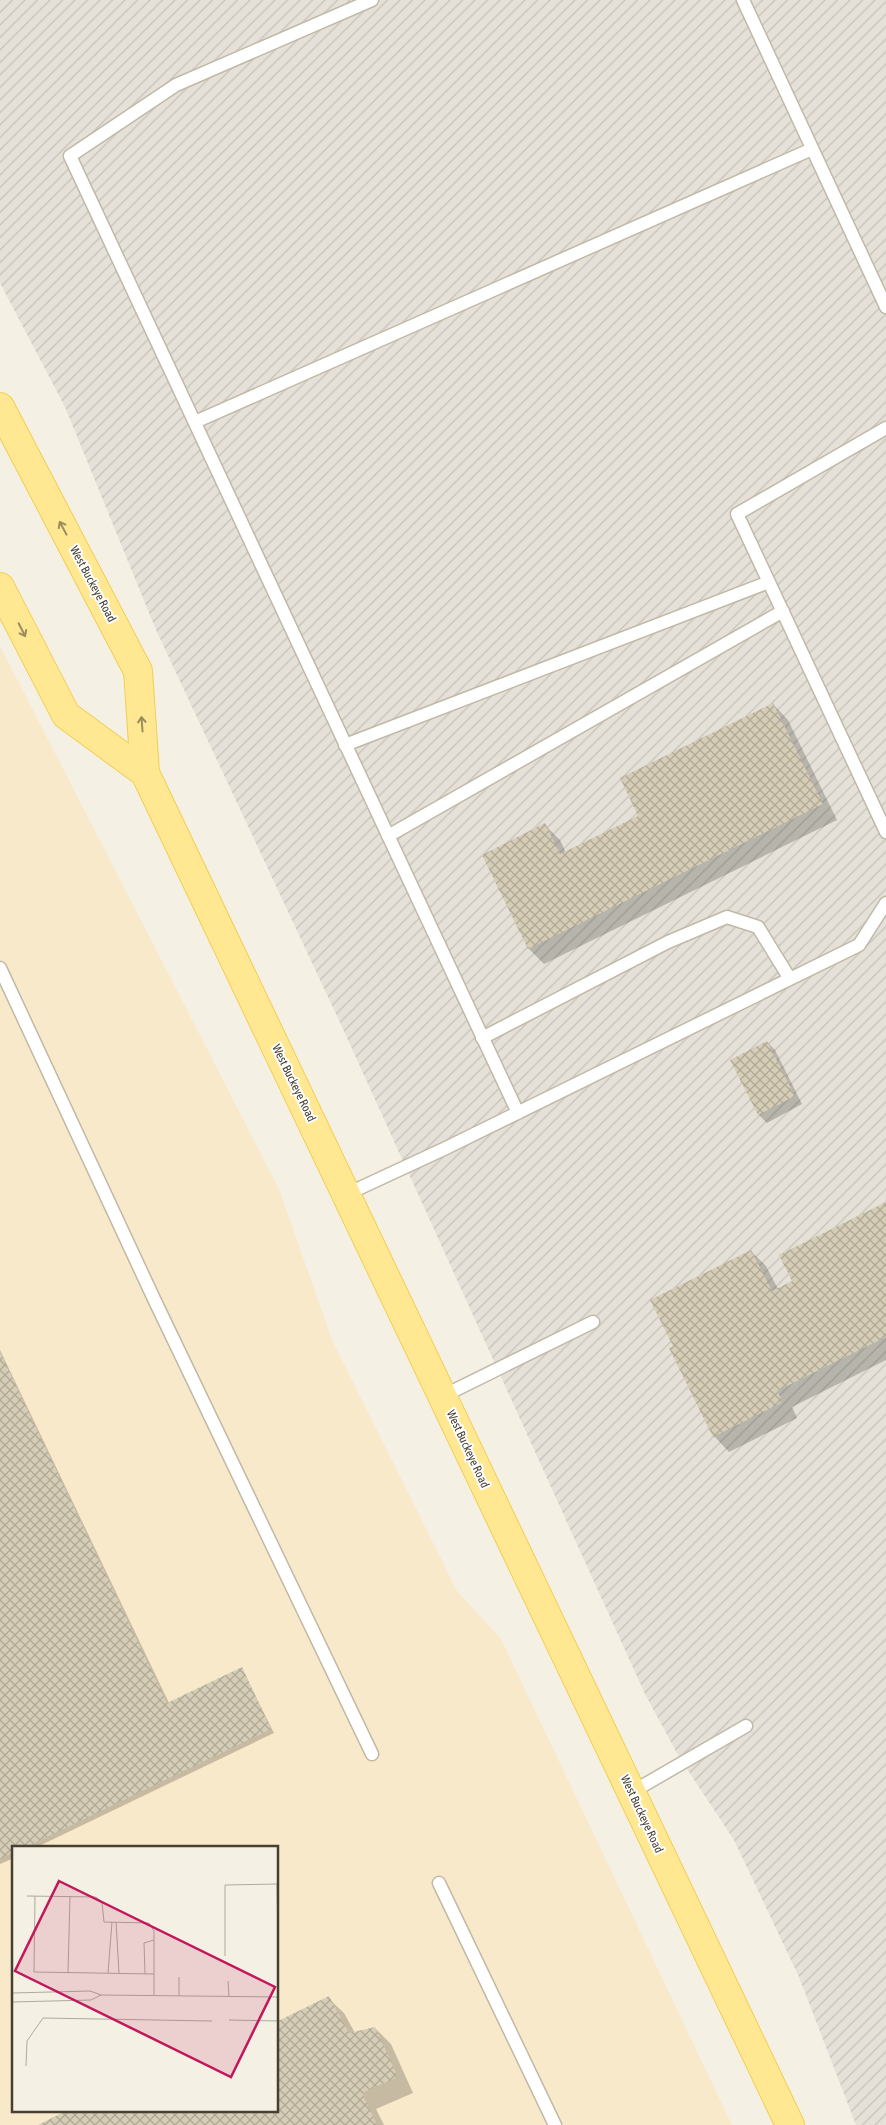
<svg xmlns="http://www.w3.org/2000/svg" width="886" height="2125" viewBox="0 0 886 2125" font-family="'Asap Condensed',sans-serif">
  <defs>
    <pattern id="industrial-furrows" width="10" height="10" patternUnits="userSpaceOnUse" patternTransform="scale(1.25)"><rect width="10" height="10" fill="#e5e1d8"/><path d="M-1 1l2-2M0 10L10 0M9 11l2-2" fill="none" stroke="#c6c2ba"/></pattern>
    <pattern id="building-cross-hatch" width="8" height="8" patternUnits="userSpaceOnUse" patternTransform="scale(1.25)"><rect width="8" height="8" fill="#d6cdb7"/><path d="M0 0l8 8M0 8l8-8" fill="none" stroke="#afa895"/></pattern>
  </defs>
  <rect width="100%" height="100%" fill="#f4f0e3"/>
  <path fill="#f9e9cb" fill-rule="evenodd" d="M0 646 279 1189 332 1340 457 1591 501 1639 732 2125H0ZM14 1848H278V2111H14Z"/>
  <path fill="url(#industrial-furrows)" d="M0 0H886V2125H856L799 1977 734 1840 679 1757 645 1694 343 1029 156 630 65 407 0 283Z"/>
  <path fill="#0003" d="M773 704 788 720 837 820 544 964 529 949 545 825 560 840 566 853 640 816Z
    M767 1042 775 1050 802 1104 767 1123 759 1115 731 1060Z
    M886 1203V1360L792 1407 797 1418 729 1452 714 1436 675 1346 751 1251 766 1266 778 1289 794 1281Z
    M0 1350 169 1703 242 1669 274 1733 35 1848H14V1858L0 1864Z
    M328 1998 344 2013 355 2033 375 2028 391 2044 413 2093 376 2109 384 2125H41L278 2111V2023Z"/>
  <path fill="url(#building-cross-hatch)" d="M773 703 823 804 528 949 482 855 545 823 560 854 638 816 620 778Z
    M767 1041 795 1096 758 1115 730 1060Z
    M886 1202V1337L777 1391 783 1402 713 1437 669 1348 673 1346 650 1300 751 1250 772 1291 792 1281 779 1255Z
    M0 1352 167 1703 242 1667 271 1729 24 1848H14V1852L0 1859Z
    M329 1996 349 2033 375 2027 398 2077 362 2093 377 2125H38L66 2111H278V2021Z"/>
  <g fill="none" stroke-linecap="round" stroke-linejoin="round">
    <g stroke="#c0b9a5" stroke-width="15">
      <path id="lane" d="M372 0 176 85 70 156 518 1113
        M743 0 886 307
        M195 422 812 149
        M886 428 737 514 886 832
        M345 745 769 582
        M388 836 783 611
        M0 968 154 1299 372 1754
        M482 1038 668 942 727 917 758 927 790 979
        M347 1194 446 1148 859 945 886 903
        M443 1396 593 1322
        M632 1792 746 1726
        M439 1883 555 2125"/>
    </g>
    <g stroke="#f2ce53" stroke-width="30">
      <path id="primary" d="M0 407 138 671 145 773 790 2125
        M0 587 66 715 145 773"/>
    </g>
    <use href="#lane" stroke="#fff" stroke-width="12"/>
    <use href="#primary" stroke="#ffe891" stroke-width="28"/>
  </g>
  <defs><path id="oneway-shaft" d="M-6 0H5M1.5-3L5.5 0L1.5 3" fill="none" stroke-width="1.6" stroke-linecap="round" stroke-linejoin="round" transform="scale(1.25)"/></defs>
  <g stroke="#998c5d">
    <use href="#oneway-shaft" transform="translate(63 528) rotate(-118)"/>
    <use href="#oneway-shaft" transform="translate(22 630) rotate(63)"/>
    <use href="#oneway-shaft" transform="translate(142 724) rotate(-94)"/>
  </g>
  <g text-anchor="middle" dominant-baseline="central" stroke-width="4" stroke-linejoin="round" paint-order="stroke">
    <g font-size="12" fill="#464033" stroke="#fff">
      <text transform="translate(93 584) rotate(62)">West Buckeye Road</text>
      <text transform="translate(294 1083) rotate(64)">West Buckeye Road</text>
      <text transform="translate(468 1449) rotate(65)">West Buckeye Road</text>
      <text transform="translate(642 1814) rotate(65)">West Buckeye Road</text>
    </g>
  </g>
  <g transform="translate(12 1846)">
    <rect width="266" height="266" fill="#f4f0e3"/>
    <path fill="none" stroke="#aeaa9d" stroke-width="1" d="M15 50 84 51 90 56 92 76 137 77 142 85V149M23 50 22 126 142 128M104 76 107 127M213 110V39L265 38 266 98M56 127 58 50M96 127 100 76M133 128 132 97 142 94M167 131V150M216 135 217 150M0 147 78 145 89 149 267 151M0 156 79 154 89 149M217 174 267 175M14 220 15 195 31 172 200 175"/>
    <path fill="#c2185b" fill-opacity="0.15" stroke="#c2185b" stroke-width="2.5" d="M47 35 263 141 219 231 3 125Z"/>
    <rect width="266" height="266" fill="none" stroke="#464033" stroke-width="2.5"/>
  </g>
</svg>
